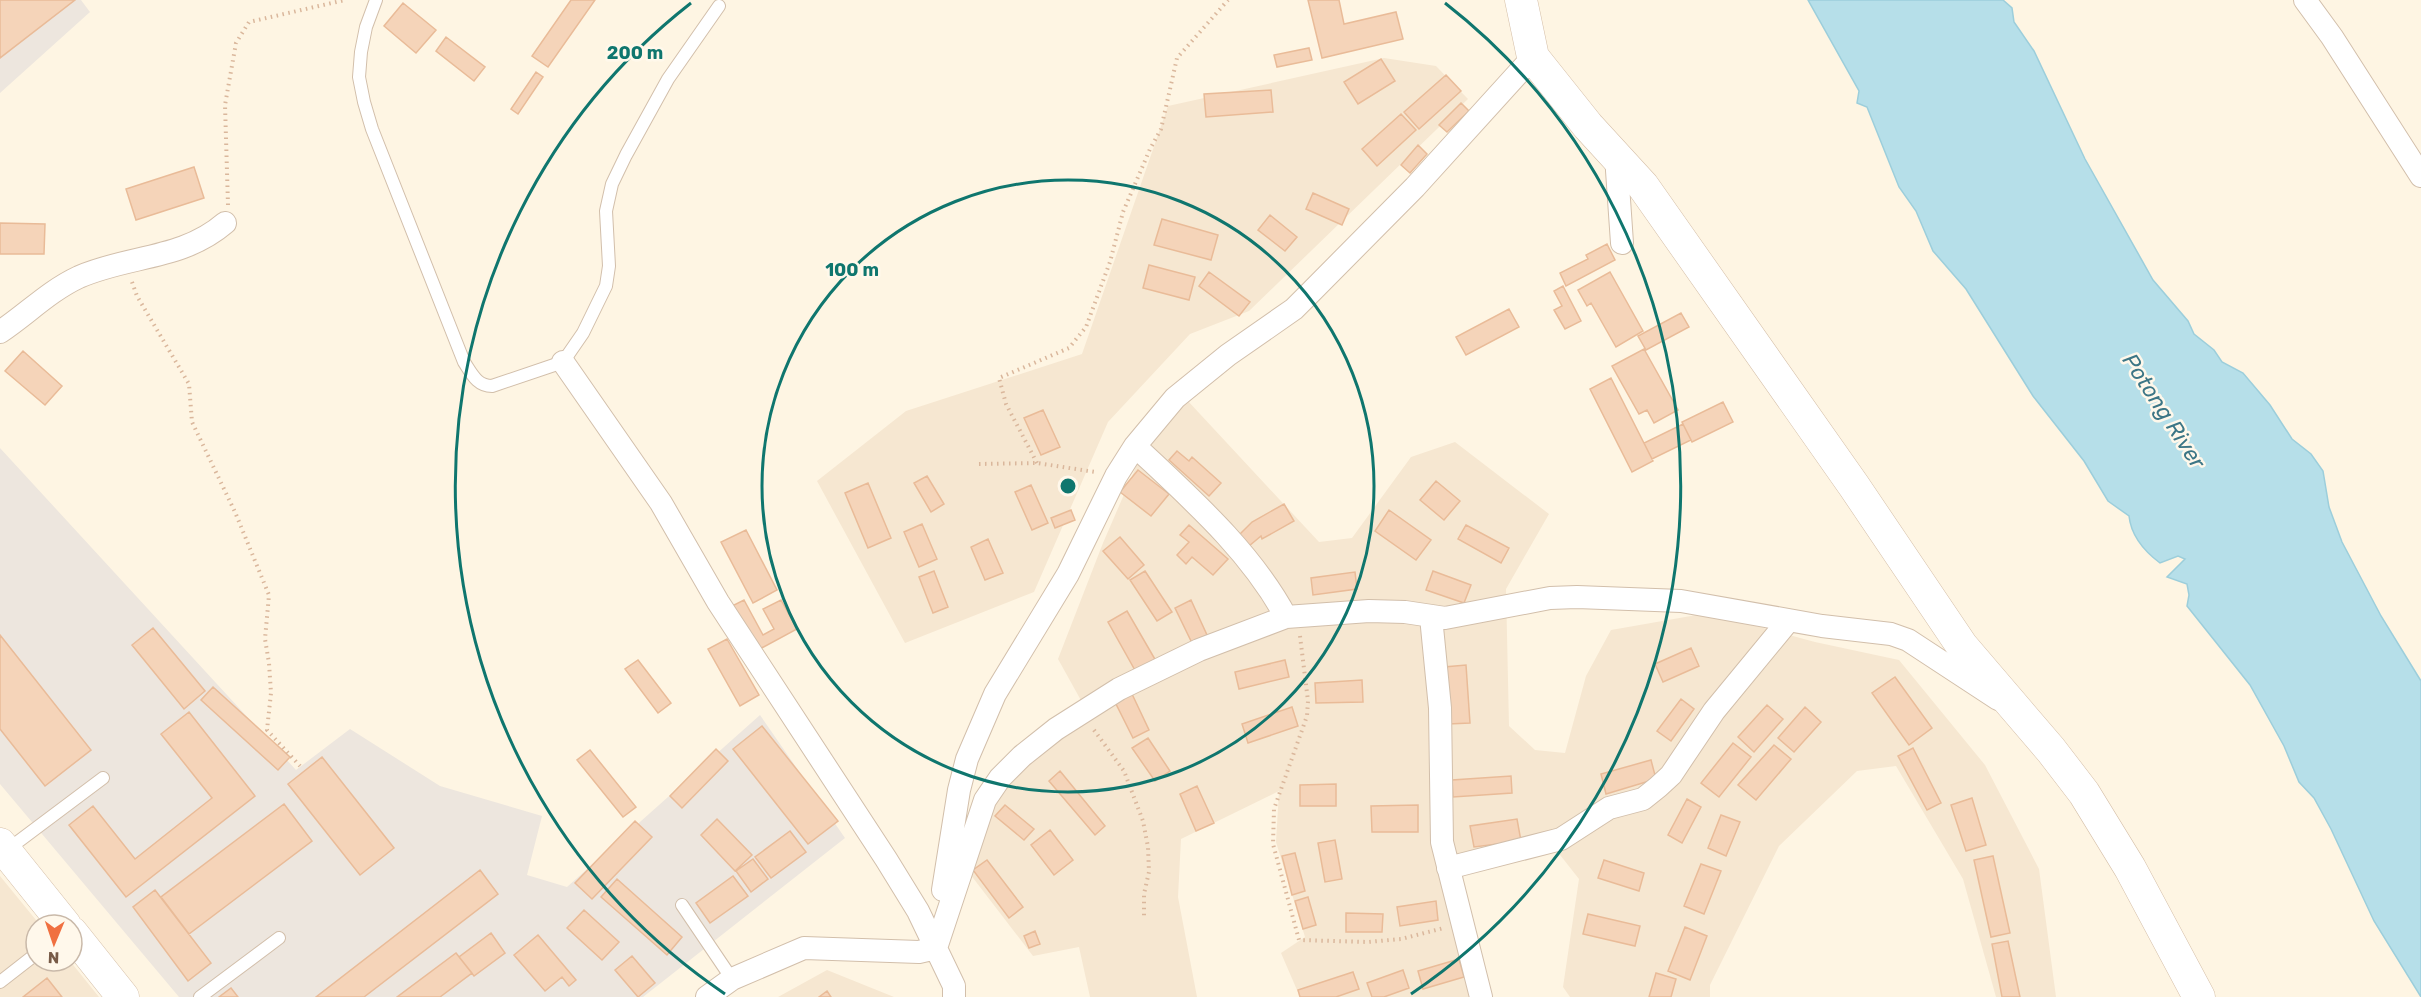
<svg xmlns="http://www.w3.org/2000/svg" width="2421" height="997" viewBox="0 0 2421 997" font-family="Rubik,sans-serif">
  <rect width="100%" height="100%" fill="#fef5e3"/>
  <path fill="#f6e7d1" d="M1384 58 1436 66 1468 99 1249 311 1190 334 1108 422 1034 592 905 643 817 481 906 411 1082 354 1168 106Z
    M1187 400 1319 542 1352 538 1411 457 1455 442 1549 514 1506 589 1509 726 1535 750 1565 753 1586 676 1611 630 1708 613 1815 642 1899 660 1985 765 2039 869 2056 997H1996L1963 879 1896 766 1857 771 1779 846 1710 985V997H1570L1563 987 1579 879 1553 846 1464 867 1460 923 1475 997H1300L1281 953 1305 937 1276 842 1279 791 1181 839 1178 897 1197 997H1090L1079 947 1033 956 970 874 978 810 1083 704 1058 659 1103 543 1145 446Z
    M0 876 40 925H36V961H70L99 997H0Z
    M827 970 894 997H778Z"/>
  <path fill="#ede6de" d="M0 0H81L90 12 0 93Z
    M0 448 296 770 350 729 440 786 542 816 527 875 567 887 760 715 845 838 643 997H179L0 784Z"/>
  <path fill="#b6dfe9" stroke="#9ccedb" stroke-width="1.5" d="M1808 0H2003L2012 8 2014 22 2034 51 2085 159 2153 280 2188 321 2194 334 2214 350 2222 362 2243 373 2270 405 2292 439 2311 454 2323 471 2329 507 2342 542 2381 616 2421 681V997L2374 921 2331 829 2314 798 2299 782 2284 746 2250 685 2187 606 2189 595 2187 584 2167 577 2185 559 2178 556 2160 563C2144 551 2131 535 2129 516L2108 501 2084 461 2033 396 1966 289 1933 251 1916 211 1899 187 1867 107 1857 103 1859 91Z"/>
  <path fill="#f5d4b9" stroke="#e9bb98" stroke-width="1.5" d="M0 0H75L0 58Z
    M571 0H595L548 67 532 56Z
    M1308 0H1339L1344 24 1396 12 1403 39 1322 58Z
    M403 3 436 30 416 53 384 26Z
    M446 37 485 67 474 81 436 51Z
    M1309 48 1312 60 1277 67 1274 55Z
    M1381 59 1395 81 1358 104 1344 82Z
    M536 72 543 77 518 114 511 109Z
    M1446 75 1461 91 1419 129 1404 112Z
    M1271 90 1273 112 1206 117 1204 94Z
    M1461 103 1469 111 1447 132 1439 125Z
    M1401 114 1416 130 1377 166 1362 149Z
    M1418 145 1427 154 1410 173 1401 165Z
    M194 167 204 198 136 220 126 189Z
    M1313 193 1349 209 1342 225 1306 209Z
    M1270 215 1297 237 1285 251 1258 230Z
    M1162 219 1218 235 1211 260 1154 245Z
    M0 223 45 224 44 254H0Z
    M1607 244 1615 260 1566 286 1560 273 1588 259 1586 255Z
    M1149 265 1195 277 1189 300 1143 288Z
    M1209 272 1250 302 1239 316 1199 286Z
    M1610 272 1643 331 1616 347 1591 303 1587 306 1578 290Z
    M1563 286 1581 321 1565 329 1554 310 1562 306 1554 291Z
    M1509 309 1519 327 1466 355 1456 337Z
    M1681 313 1689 327 1646 350 1638 336Z
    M1644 349 1678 410 1654 423 1647 410 1639 414 1612 366Z
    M23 351 62 386 45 405 5 371Z
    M1611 378 1653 461 1632 472 1590 389Z
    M1723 402 1733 422 1692 442 1682 422Z
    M1043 410 1060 447 1041 455 1024 418Z
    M1683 424 1691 440 1652 459 1644 443Z
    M1177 451 1189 461 1192 457 1221 483 1209 496 1169 460Z
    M1138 470 1169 494 1151 516 1120 492Z
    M927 476 944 504 931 512 914 483Z
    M1436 481 1460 501 1444 520 1420 500Z
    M868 483 891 538 868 548 845 493Z
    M1031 485 1048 523 1032 530 1015 492Z
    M1284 504 1294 521 1262 539 1261 536 1249 546 1239 535 1252 522Z
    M1071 510 1075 520 1055 528 1051 518Z
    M1389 510 1431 540 1416 560 1375 531Z
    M922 524 937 559 919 567 904 532Z
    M1189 525 1228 559 1213 575 1192 557 1186 564 1177 555 1189 542 1180 535Z
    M1466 525 1509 548 1501 563 1458 539Z
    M746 530 777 590 753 603 721 542Z
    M1120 537 1144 565 1128 579 1103 551Z
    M988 539 1003 573 985 580 971 547Z
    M934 571 948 607 933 613 919 577Z
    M1145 571 1172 612 1157 621 1130 580Z
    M1433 571 1471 585 1464 603 1426 590Z
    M1355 572 1357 589 1313 595 1311 578Z
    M744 600 763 635 774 629 763 609 781 600 797 629 756 651 732 606Z
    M1191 600 1207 635 1192 643 1175 608Z
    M1127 611 1156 661 1136 672 1108 622Z
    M153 628 205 691 184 709 132 645Z
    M0 635 91 750 45 786 0 729Z
    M727 639 759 695 740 706 708 649Z
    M1691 648 1699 666 1663 682 1655 664Z
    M638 660 671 703 658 713 625 669Z
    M1285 660 1289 677 1239 689 1235 672Z
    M1466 665 1470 723 1448 724 1444 667Z
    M1895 677 1932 728 1909 745 1872 693Z
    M1362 680 1363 702 1316 703 1315 683Z
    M213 687 290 757 278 770 201 700Z
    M1132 694 1149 730 1133 738 1115 702Z
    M1681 699 1694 709 1671 741 1657 731Z
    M1767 705 1783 719 1754 752 1738 737Z
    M1292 707 1298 726 1248 743 1242 724Z
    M1805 707 1821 722 1794 752 1778 738Z
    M189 712 255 796 126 897 69 825 93 806 135 859 212 798 161 734Z
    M762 726 838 821 808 844 733 749Z
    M1148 738 1170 771 1155 781 1132 748Z
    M1733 743 1751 757 1719 797 1701 783Z
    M1774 745 1791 759 1756 800 1738 785Z
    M1913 748 1941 803 1927 810 1898 756Z
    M716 749 728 761 682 808 670 796Z
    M590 750 636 807 623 817 577 760Z
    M322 757 394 848 360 875 288 784Z
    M1651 760 1656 779 1606 794 1601 774Z
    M1060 771 1105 826 1095 835 1049 781Z
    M1511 776 1512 793 1453 797 1452 780Z
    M1336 784V806H1300V785Z
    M1197 786 1214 823 1196 831 1180 794Z
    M1972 798 1986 845 1966 851 1951 805Z
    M1687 799 1701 807 1682 843 1668 835Z
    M284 804 312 841 189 934 161 897Z
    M1005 805 1034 829 1024 840 995 816Z
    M1418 805V832H1372L1371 806Z
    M1721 815 1740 822 1726 856 1708 848Z
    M717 819 752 855 735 871 701 835Z
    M1517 819 1521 841 1474 847 1470 826Z
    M635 821 652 837 592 899 575 883Z
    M1050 830 1073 860 1054 875 1031 845Z
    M790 831 806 852 771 878 755 857Z
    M1335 840 1342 879 1325 882 1318 843Z
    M1295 853 1305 891 1292 895 1282 856Z
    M1993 856 2010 933 1991 937 1974 860Z
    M753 859 768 879 751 892 736 871Z
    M987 860 1023 907 1009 918 973 870Z
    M1604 860 1644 873 1639 891 1598 878Z
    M1701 864 1721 871 1704 914 1684 906Z
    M480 870 498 894 364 997H316Z
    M733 876 748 896 710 923 696 903Z
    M617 879 682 937 667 955 601 897Z
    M155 890 211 963 188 981 133 907Z
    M1308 897 1316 925 1303 929 1295 901Z
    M1436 901 1438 920 1400 926 1397 907Z
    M584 910 619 942 602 960 567 928Z
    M1346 913 1383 914 1382 932H1346Z
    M1588 914 1640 926 1635 946 1583 934Z
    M1685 927 1707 936 1690 980 1668 971Z
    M1035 931 1040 944 1029 948 1024 936Z
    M491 933 505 953 474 976 459 957Z
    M538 935 576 980 569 986 562 977 545 991 514 955Z
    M2008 941 2020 997H2002L1992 944Z
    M456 953 472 973 440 997H397Z
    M632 956 655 983 638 997 615 970Z
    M1459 959 1464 977 1423 989 1418 971Z
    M1403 970 1409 988 1384 997H1372L1367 983Z
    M1353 972 1359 989 1336 997H1300L1298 990Z
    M1656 973 1676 979 1671 997H1649Z
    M47 978 62 997H23Z
    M231 988 238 997H219Z
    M827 991 831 997H819Z"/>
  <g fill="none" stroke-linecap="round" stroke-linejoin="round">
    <g stroke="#d2bfab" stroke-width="14">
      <path id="lane" d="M376 0 366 27 361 52 359 77 364 102 372 129 464 362C472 374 477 386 492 386L563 362 583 333 606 286 609 266 606 211 612 184 626 155 668 79 719 6
        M7 850 103 778
        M682 905 732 979
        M0 982 36 954
        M200 997 279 938"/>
    </g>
    <g stroke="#d2bfab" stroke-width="24">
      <path id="street" d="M2305 0 2332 37 2421 176
        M1616 156 1622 243
        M0 332C27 314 49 291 79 277 129 255 182 260 225 223
        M563 362 661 503 718 602 886 859 918 911 954 986V997
        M1135 446C1190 498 1250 550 1286 617
        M1431 617 1440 708 1442 842 1481 997
        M1448 868 1561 839 1609 808 1643 799 1658 787 1671 775 1714 711 1789 620
        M943 890 959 790 967 759 995 694 1068 574 1116 476 1135 446 1175 398 1228 355 1294 309 1312 291 1415 187 1533 57
        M936 948 985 800 1000 778 1022 756 1056 729 1119 689 1199 650 1286 617 1369 611 1405 612 1445 618 1550 598 1577 597 1681 601 1822 626 1891 634 1908 640 1998 699
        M707 997 732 979 804 948 919 952 936 948"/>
    </g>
    <g stroke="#d5bfa8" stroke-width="33">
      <path id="secondary" d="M1521 0 1533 57 1588 126 1643 186 1854 486 1962 646 2051 750 2084 793 2130 868 2199 997
        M0 844 65 925
        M72 933 123 997"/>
    </g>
    <path stroke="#dab79c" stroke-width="4" stroke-dasharray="1.5 4.5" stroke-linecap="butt" d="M228 205 225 105 236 43 249 22 345 0
      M132 282 137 296 189 384 192 422 235 512 269 595 265 639 269 663 271 693 267 730 300 766
      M1037 463 1006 404 999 378 1069 348 1086 327 1110 262 1123 212 1150 149 1161 129 1177 58 1228 0
      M979 464 1037 463 1095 472
      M1300 636 1308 701 1307 716 1274 809 1273 844 1299 940 1368 942 1401 939 1444 928
      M1094 730 1124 771 1143 821 1148 847 1149 872 1144 894V916"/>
    <use href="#lane" stroke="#fff" stroke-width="12"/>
    <use href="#street" stroke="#fff" stroke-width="22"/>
    <use href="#secondary" stroke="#fff" stroke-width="32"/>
  </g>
  <g fill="none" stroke="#0f766e" stroke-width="3">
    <circle cx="1068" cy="486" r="306"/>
    <path d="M725 994A613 613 0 0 1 691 3M1445 3A613 613 0 0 1 1411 994"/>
  </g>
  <g text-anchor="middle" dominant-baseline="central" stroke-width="5" stroke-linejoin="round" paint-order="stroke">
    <g font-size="22" font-style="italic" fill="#3c7686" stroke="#fff8eb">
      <text transform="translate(2164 411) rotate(57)">Potong River</text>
    </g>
  </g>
  <circle cx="1068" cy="486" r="9" fill="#0f766e" stroke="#fff8eb" stroke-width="3"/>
  <g font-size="18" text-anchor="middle" font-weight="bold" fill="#0f766e" stroke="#fff8eb" stroke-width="5" stroke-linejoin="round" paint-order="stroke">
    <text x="635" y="59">200 m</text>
    <text x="852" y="276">100 m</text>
  </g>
  <g transform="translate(54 943) rotate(182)"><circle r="28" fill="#fff8eb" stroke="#c9b9a9" stroke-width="1.5"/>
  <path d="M0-4.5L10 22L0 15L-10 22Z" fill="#f07040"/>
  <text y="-9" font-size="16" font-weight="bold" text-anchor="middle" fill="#785b47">N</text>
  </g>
</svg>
